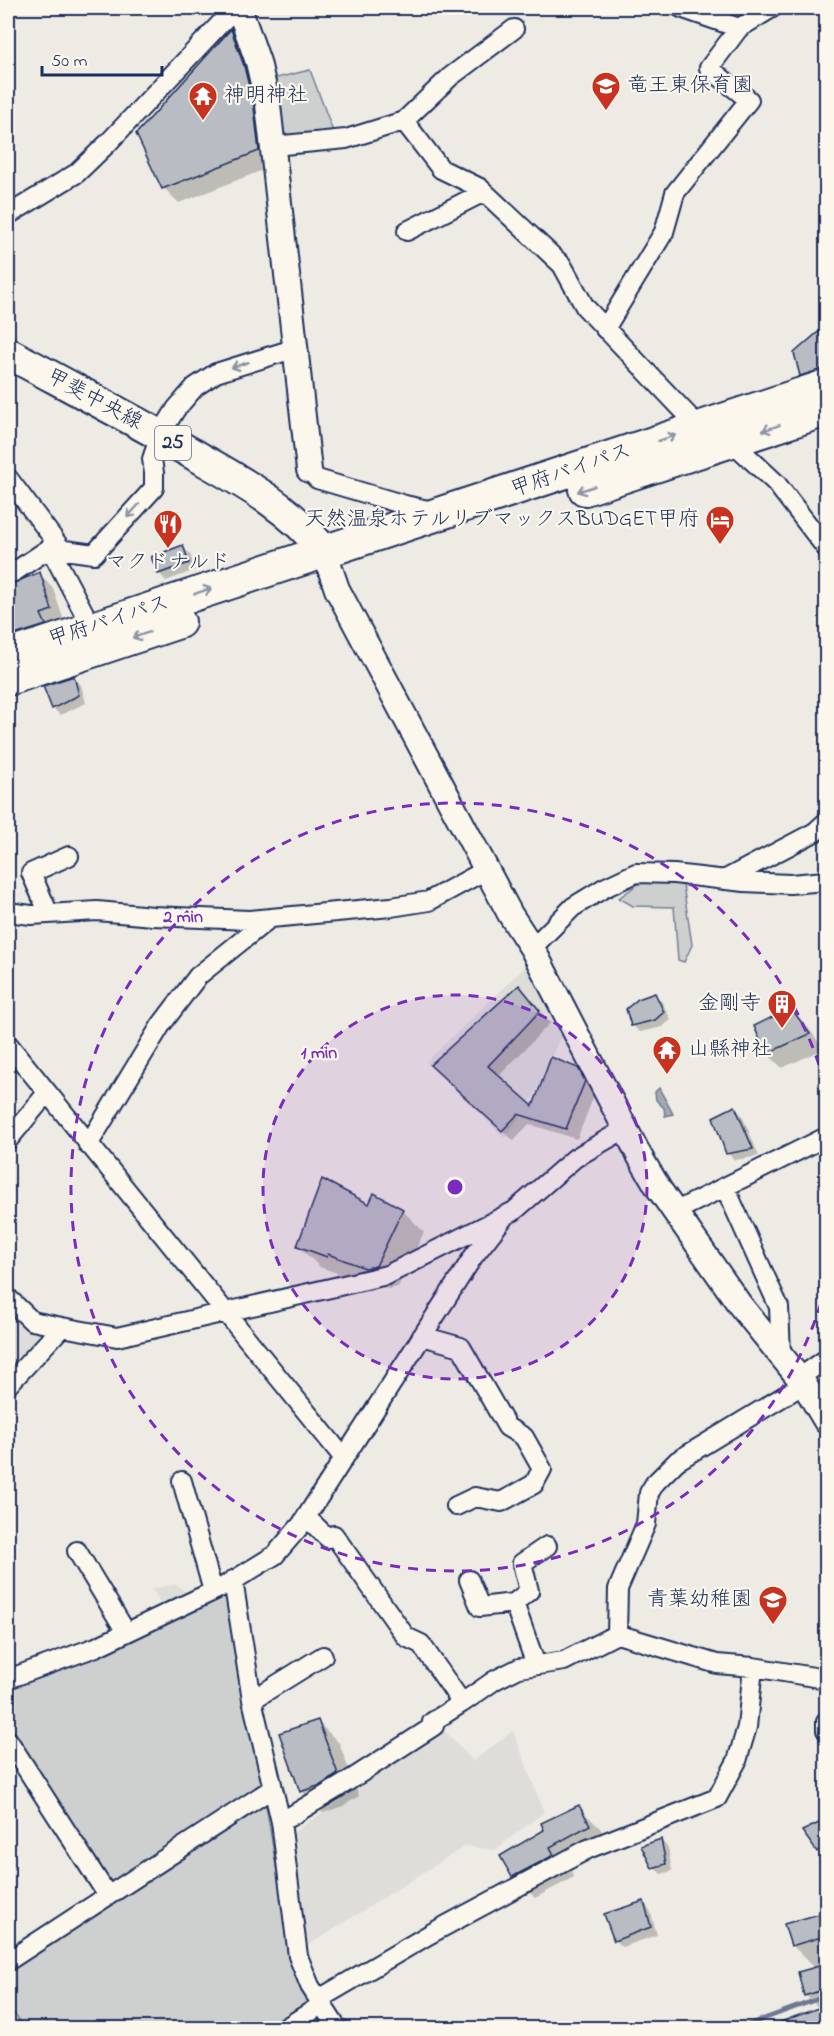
<svg xmlns="http://www.w3.org/2000/svg" width="834" height="2036" viewBox="0 0 834 2036" font-family="'Indie Flower','Klee One',sans-serif">
  <rect width="100%" height="100%" fill="#eeebe4"/>
  <filter id="ink" filterUnits="userSpaceOnUse"><feTurbulence type="fractalNoise" baseFrequency=".0167" numOctaves="2"/><feDisplacementMap in="SourceGraphic" scale="12" xChannelSelector="R" yChannelSelector="G"/><feConvolveMatrix kernelMatrix="1 2 1 2 8 2 1 2 1" color-interpolation-filters="sRGB"/></filter>
  <g filter="url(#ink)">
    <path fill="#deddda" d="M532 960 568 1019 533 1098 505 1138 426 1062Z
      M8 1307 28 1325 47 1334 8 1376Z
      M175 1584 188 1594 166 1613 152 1589Z
      M444 1730 473 1761 513 1731 544 1812 495 1850 465 1846 309 1945 306 1939 291 1834Z"/>
    <path fill="#cecfcf" stroke="#747f96" stroke-width="1.5" d="M310 70 333 131 282 137 276 78Z
      M645 879 683 885 692 945 684 962 678 960 674 907 633 906 619 898Z
      M231 1584 263 1793 108 1892 8 1735V1682Z
      M265 1799 293 1968 310 2003 267 2028H24L8 2005V1971Z
      M320 2013 328 2028H297Z"/>
    <path fill="#a3a8b4" stroke="#6d7892" stroke-width="1.5" d="M659 1088 673 1114 665 1116 664 1108 656 1100 655 1092Z"/>
    <path fill="#0003" d="M231 31 246 45 273 166 179 203 164 188Z
      M826 331V381L813 386 801 375 817 335Z
      M183 547 190 554 195 570 166 581 159 573Z
      M40 574 53 588 65 624 8 655V585L18 584Z
      M74 678 81 685 86 703 60 715 53 708Z
      M655 994 662 1002 671 1020 662 1027 640 1032 632 1025Z
      M530 998 550 1023 498 1077 534 1109 577 1070 589 1081 595 1093 577 1139 529 1124 514 1141 443 1076Z
      M791 1010 806 1025 824 1049 782 1068 767 1053Z
      M734 1108 742 1115 759 1156 735 1160 727 1153Z
      M369 1206 402 1210 424 1232 398 1287 388 1289 350 1275 349 1277 320 1267 298 1246Z
      M318 1722 339 1743 359 1796 343 1806 323 1813 302 1791Z
      M578 1807 600 1828 610 1847 570 1869 574 1877 535 1898 513 1876 546 1831Z
      M820 1824 826 1830V1864L812 1828Z
      M661 1840 668 1848 672 1871 661 1874 654 1867Z
      M643 1903 650 1910 657 1935 622 1947 615 1940Z
      M818 1915 826 1924V2017H825L826 2028H771L820 2009 805 1995 815 1968 792 1945Z"/>
    <g fill="none" stroke-linecap="round" stroke-linejoin="round">
      <path stroke="#6d7892" stroke-width="4.5" d="M739 2028 826 1996"/>
    </g>
    <path fill="#b9bcc3" stroke="#1b2f5e" stroke-width="1.5" d="M231 29 244 66 254 107 259 151 162 189 136 134Z
      M826 329V368L800 376 794 353 817 333Z
      M183 545 189 563 158 574 151 557Z
      M40 572 52 610 41 614 46 625 8 637V585Z
      M74 676 79 695 52 709 43 686Z
      M519 985 540 1011 488 1066 533 1106 551 1057 578 1068 585 1081 566 1129 518 1114 502 1131 430 1065Z
      M655 993 664 1012 655 1020 631 1026 626 1009 638 999Z
      M791 1008 810 1034 766 1054 754 1026Z
      M735 1106 753 1149 726 1154 713 1117Z
      M322 1179 369 1204 374 1193 403 1209 376 1266 365 1268 328 1254 327 1257 297 1246Z
      M318 1720 338 1774 321 1785 300 1792 279 1733Z
      M579 1805 590 1825 550 1847 554 1855 512 1877 500 1856 544 1830 541 1823Z
      M821 1822 826 1830V1844L817 1852 802 1831Z
      M661 1839 666 1864 652 1868 641 1846Z
      M644 1901 651 1927 614 1941 604 1914Z
      M819 1914 825 1936 791 1946 784 1924Z
      M826 1964V1989L804 1996 798 1972Z
      M818 2008 823 2021 821 2022 823 2028H768L767 2027Z"/>
    <g fill="none" stroke-linecap="round" stroke-linejoin="round">
      <g stroke="#1b2f5e" stroke-width="22">
        <path id="minor" d="M681 8 739 28 772 8
          M404 121 450 77 514 29
          M273 146 346 139 404 121 441 169 480 188 562 265 585 307 699 427
          M8 215 77 173 108 143 235 8
          M407 231 484 192
          M605 329 664 232 675 193 749 100 709 68 739 28
          M731 441 776 483 826 548
          M309 470 317 479 405 505 428 510 433 515
          M8 478 62 550
          M50 548 92 628
          M8 574 14 572 50 548 94 554 154 488V473L152 459 160 435 176 409 195 387 216 373 296 348
          M724 880 815 832 826 822
          M8 912 31 915 97 911 153 916 249 920 391 907 429 901 486 870
          M49 914 31 873 69 856
          M532 948 573 907 604 888 636 873 674 874 744 882 790 884 826 881
          M8 1044 343 1457
          M8 1140 47 1093
          M88 1145 161 1025 198 976 270 918
          M725 1187 779 1307 781 1354
          M674 1212 826 1137
          M8 1298 32 1321 62 1327 8 1385
          M62 1327 117 1337 387 1275 514 1211 575 1158 625 1129
          M422 1336 461 1347 507 1427 524 1437 542 1469 534 1484 501 1502 475 1497 456 1506
          M799 1378 826 1359
          M182 1481 213 1591
          M306 1517 328 1538 334 1535 406 1637 421 1644 462 1703 495 1680 519 1668 564 1661 617 1634 717 1664 753 1667 826 1679
          M77 1551 126 1632
          M233 1580 252 1700 281 1822 298 1956 310 1986 337 2028
          M469 1580 480 1607 514 1603 536 1665
          M514 1603 529 1591 522 1563 547 1546
          M617 1634 618 1589 646 1524 649 1493 655 1483 677 1461 804 1384
          M8 1679 96 1647 226 1585 275 1555 301 1525 473 1257 505 1216
          M252 1700 323 1656
          M826 1722V1730
          M8 1740 108 1896
          M281 1822 339 1787 434 1726 432 1722 462 1703
          M8 1961 273 1788
          M319 1999 430 1934 588 1849 717 1798 737 1761 747 1727 753 1667
          M285 2028 323 2004"/>
      </g>
      <g stroke="#1b2f5e" stroke-width="28">
        <path id="tertiary" d="M239 8 258 62 268 105 309 470
          M324 551 337 589 510 914 532 948 640 1157 659 1189 740 1305 804 1384 826 1421"/>
      </g>
      <g stroke="#1b2f5e" stroke-width="34">
        <path id="primary" d="M8 353C69 386 132 419 193 454 240 481 290 507 324 551"/>
      </g>
      <g stroke="#1b2f5e" stroke-width="36">
        <path id="trunk" d="M585 489 826 410
          M8 656 826 386
          M8 679 179 622"/>
      </g>
      <use href="#minor" stroke="#fbf7ec" stroke-width="18"/>
      <use href="#tertiary" stroke="#fbf7ec" stroke-width="24"/>
      <use href="#primary" stroke="#fbf7ec" stroke-width="30"/>
      <use href="#trunk" stroke="#fbf7ec" stroke-width="32"/>
    </g>
    <defs><path id="oneway-shaft" d="M-6 0H5M1.5-3L5.5 0L1.5 3" fill="none" stroke-width="1.6" stroke-linecap="round" stroke-linejoin="round" transform="scale(1.5)"/></defs>
    <g stroke="#8b93a5">
      <use href="#oneway-shaft" transform="translate(240 365) rotate(162)"/>
      <use href="#oneway-shaft" transform="translate(771 428) rotate(162)"/>
      <use href="#oneway-shaft" transform="translate(667 438) rotate(-19)"/>
      <use href="#oneway-shaft" transform="translate(586 489) rotate(162)"/>
      <use href="#oneway-shaft" transform="translate(133 511) rotate(132)"/>
      <use href="#oneway-shaft" transform="translate(203 591) rotate(-18)"/>
      <use href="#oneway-shaft" transform="translate(141 635) rotate(162)"/>
    </g>
  </g>
  <circle cx="455" cy="1187" r="192" fill="#7b2cbf" fill-opacity=".12"/>
  <g fill="none" stroke="#7b2cbf" stroke-width="3" stroke-dasharray="10 8">
    <circle cx="455" cy="1187" r="192"/>
    <path d="M826 1286A384 384 0 1 1 826 1088"/>
  </g>
  <defs>
    <g id="school-pin" transform="scale(1.5)"><path d="M0 17L-7.5 6A9.5 9.5 0 1 1 7.5 6Z" fill="#c8321e" stroke="#fbf7ec"/><path d="M0-5L7-2L0 1L-7-2ZM-4 1L0 2.5L4 1V4Q0 6-4 4Z" fill="#fff"/></g>
    <g id="temple-pin" transform="scale(1.5)"><path d="M0 17L-7.5 6A9.5 9.5 0 1 1 7.5 6Z" fill="#c8321e" stroke="#fbf7ec"/><path d="M0-6L5-2H3V0L6.5 2.5H4V6H1.5V3h-3V6H-4V2.5H-6.5L-3 0V-2H-5Z" fill="#fff"/></g>
    <g id="hotel-pin" transform="scale(1.5)"><path d="M0 17L-7.5 6A9.5 9.5 0 1 1 7.5 6Z" fill="#c8321e" stroke="#fbf7ec"/><path d="M-6-4.5h1.5V1H6V5H4.5V3h-9V5H-6ZM-4 0a1.8 1.8 0 1 1 3.6 0ZM.5 0V-2.5h3Q6-2.5 6 0Z" fill="#fff"/></g>
    <g id="restaurant-pin" transform="scale(1.5)"><path d="M0 17L-7.5 6A9.5 9.5 0 1 1 7.5 6Z" fill="#c8321e" stroke="#fbf7ec"/><path d="M-5-6h1v4h1v-4h1v4h1v-4h1v5L-1.5 .5V6h-2V.5L-5-1ZM5-6V6H3V1.5H1.5Q1.5-4 5-6Z" fill="#fff"/></g>
    <g id="building-pin" transform="scale(1.5)"><path d="M0 17L-7.5 6A9.5 9.5 0 1 1 7.5 6Z" fill="#c8321e" stroke="#fbf7ec"/><path d="M-4-6H4V6H1V3H-1V6H-4ZM-2.5-4.3h1.7v1.8h-1.7ZM.8-4.3h1.7v1.8H.8ZM-2.5-1h1.7V.8h-1.7ZM.8-1h1.7V.8H.8Z" fill="#fff"/></g>
  </defs>
  <g fill-rule="evenodd">
    <use href="#school-pin" x="606" y="86"/>
    <use href="#temple-pin" x="203" y="96"/>
    <use href="#hotel-pin" x="720" y="520"/>
    <use href="#restaurant-pin" x="168" y="524"/>
    <use href="#building-pin" x="782" y="1004"/>
    <use href="#temple-pin" x="667" y="1050"/>
    <use href="#school-pin" x="773" y="1600"/>
  </g>
  <g text-anchor="middle" dominant-baseline="central" stroke-width="4.5" stroke-linejoin="round" paint-order="stroke">
    <rect fill="#fbf7ec" stroke="#5e6b89" stroke-width="1.5" x="155" y="426" width="36" height="34" rx="4.5"/>
    <g font-size="20" font-weight="bold" fill="#1b2f5e">
      <text x="173" y="443">25</text>
    </g>
    <g font-size="21" fill="#1b2f5e" stroke="#fbf7ec" text-anchor="start">
      <text x="627" y="86">竜王東保育園</text>
      <text x="224" y="96">神明神社</text>
      <text x="699" y="520" text-anchor="end">天然温泉ホテルリブマックスBUDGET甲府</text>
      <text x="168" y="563" text-anchor="middle">マクドナルド</text>
      <text x="761" y="1004" text-anchor="end">金剛寺</text>
      <text x="688" y="1050">山縣神社</text>
      <text x="752" y="1600" text-anchor="end">青葉幼稚園</text>
    </g>
    <g font-size="21" fill="#1b2f5e" stroke="#fbf7ec">
      <text transform="translate(94 400) rotate(28)">甲斐中央線</text>
      <text transform="translate(571 471) rotate(-19)">甲府バイパス</text>
      <text transform="translate(109 622) rotate(-18)">甲府バイパス</text>
    </g>
  </g>
  <circle cx="455" cy="1187" r="9" fill="#7b2cbf" stroke="#fbf7ec" stroke-width="3"/>
  <g font-size="18" text-anchor="middle" font-weight="bold" fill="#7b2cbf" stroke="#fbf7ec" stroke-width="4.5" stroke-linejoin="round" paint-order="stroke">
    <text x="183" y="922">2 min</text>
    <text x="319" y="1058">1 min</text>
  </g>
  <rect width="834" height="2036" fill="none" stroke="#fbf7ec" stroke-width="30"/>
  <rect x="15" y="15" width="804" height="2006" fill="none" stroke="#1b2f5e" stroke-width="2" filter="url(#ink)"/>
  <path d="M42 66v9h120v-9" fill="none" stroke="#1b2f5e" stroke-width="3"/>
  <text x="51" y="66" font-size="18" fill="#1b2f5e" stroke="#fbf7ec" stroke-width="4.5" paint-order="stroke">50 m</text>
</svg>
